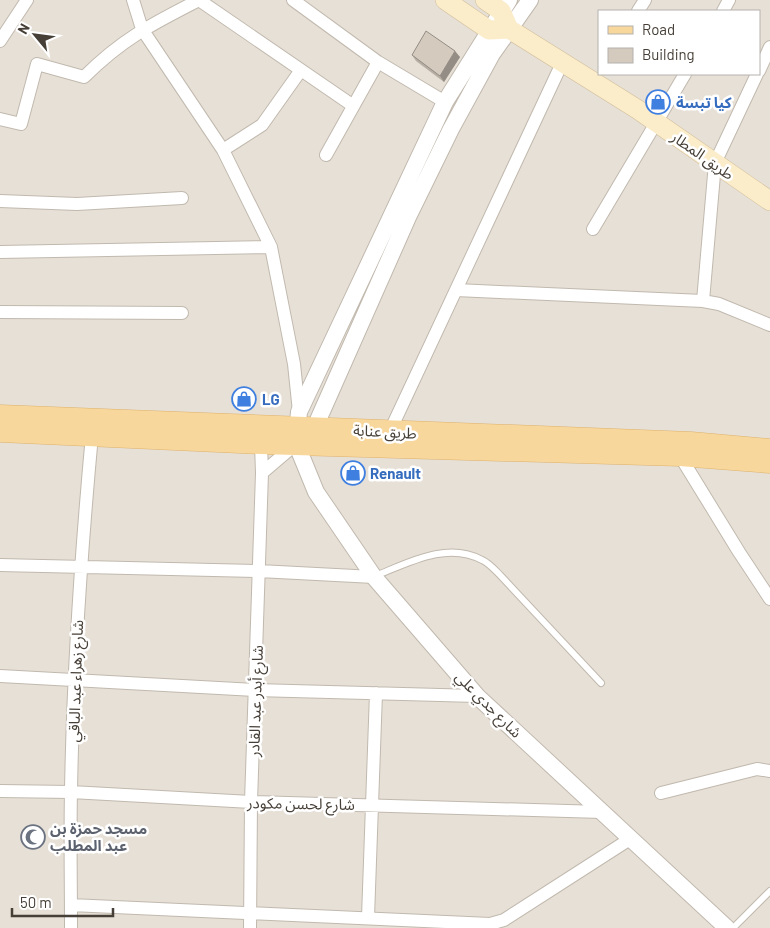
<svg xmlns="http://www.w3.org/2000/svg" width="770" height="928" viewBox="0 0 770 928" font-family="Barlow,'Noto Sans Arabic',sans-serif">
  <rect width="100%" height="100%" fill="#f3efe8"/>
  <path fill="#e7e0d7" fill-rule="evenodd" d="M0 0H770V928H0ZM599 11H759V74H599Z"/>
  <g fill="none" stroke-linecap="round" stroke-linejoin="round">
    <g stroke="#c1b9ae" stroke-width="8">
      <path id="service" d="M375 576C408 563 447 541 482 560 489 563 495 570 500 575L601 683
        M733 928 770 891"/>
    </g>
    <g stroke="#c1b9ae" stroke-width="14">
      <path id="minor" d="M133 0 142 29 223 150 271 247 294 364 299 412
        M293 0 378 62 445 102
        M638 11 645 0
        M723 11 729 0
        M0 41 27 0
        M759 71 770 47
        M0 119 21 124 37 64 84 77C122 39 152 24 199 0L352 105
        M223 150 262 125 301 70
        M326 155 378 62
        M0 201 77 204 182 198
        M593 229 685 74
        M0 252 271 247
        M456 290 703 301 719 304 770 325
        M703 301 715 163 757 74
        M0 312 182 313
        M390 431 563 61
        M261 444 262 473 296 444
        M680 456 739 552 770 599
        M0 565 259 571 374 577
        M0 676 255 690 477 696
        M0 791 71 792 251 802 602 812
        M661 793 757 769 770 771
        M71 905 490 924 504 920 630 839
        M368 917 376 693
        M71 928C71 882 70 837 71 791 73 672 81 554 92 435
        M250 928 251 802 262 473"/>
    </g>
    <g stroke="#c1b9ae" stroke-width="18">
      <path id="tertiary" d="M509 0 445 102 299 412 296 443 316 492 374 577 477 696 727 928
        M307 434 315 427 408 217 451 129 492 54 530 0"/>
    </g>
    <g stroke="#d0be9a" stroke-width="20">
      <path id="secondary" d="M445 0 489 30 509 29 501 11 485 0
        M509 29 637 109 770 201"/>
    </g>
    <g stroke="#ddb26d" stroke-width="21">
      <path id="primary" d="M0 415 691 442 770 449
        M0 432 261 444 680 456 770 463"/>
    </g>
    <use href="#service" stroke="#fff" stroke-width="6"/>
    <use href="#minor" stroke="#fff" stroke-width="12"/>
    <use href="#tertiary" stroke="#fff" stroke-width="16"/>
    <use href="#secondary" stroke="#fbecca" stroke-width="19"/>
    <use href="#primary" stroke="#f8d79c" stroke-width="20"/>
  </g>
  <path fill="#b6aea3" d="M412 55 460 57 444 82 416 61Z"/>
  <path fill="#948d85" d="M455 51 460 57 444 82 440 76Z"/>
  <path fill="#d4cabe" stroke="#948d85" d="M426 31 455 51 440 76 412 55Z"/>
  <defs>
    <g id="shop-ring" transform="scale(1.25)"><circle r="9.5" fill="#fff" stroke="#3f7fe0" stroke-width="1.5"/><path d="M-5-2.5h2.3a2.7 3.5 0 0 1 5.4 0H5L5.5 6h-11ZM-1.5-2.5h3a1.5 2.3 0 0 0-3 0Z" fill="#3f7fe0"/></g>
    <g id="mosque-ring" transform="scale(1.25)"><circle r="9.5" fill="#fff" stroke="#6b7280" stroke-width="1.5"/><path d="M3.5-4.9A6 6 0 1 0 3.5 4.9A5 5 0 1 1 3.5-4.9Z" fill="#6b7280"/></g>
  </defs>
  <g fill-rule="evenodd">
    <use href="#shop-ring" x="658" y="102"/>
    <use href="#shop-ring" x="244" y="399"/>
    <use href="#shop-ring" x="353" y="473"/>
    <use href="#mosque-ring" x="33" y="837"/>
  </g>
  <g text-anchor="middle" dominant-baseline="central" stroke-width="5" stroke-linejoin="round" paint-order="stroke">
    <g font-size="15" font-weight="bold" fill="#366cbe" stroke="#fff" text-anchor="start">
      <text x="676" y="102">كيا تبسة</text>
      <text x="262" y="399">LG</text>
      <text x="370" y="473">Renault</text>
    </g>
    <g font-size="15" fill="#463f37" stroke="#fff">
      <text transform="translate(703 155) rotate(35)">طريق المطار</text>
      <text transform="translate(385 431) rotate(3)">طريق عنابة</text>
      <text transform="translate(75 681) rotate(-88)">شارع زهراء عبد الباقي</text>
      <text transform="translate(255 701) rotate(-88)">شارع أبدر عبد القادر</text>
      <text transform="translate(489 704) rotate(45)">شارع جدي علي</text>
      <text transform="translate(301 803) rotate(1)">شارع لحسن مكودر</text>
    </g>
    <g font-size="15" font-weight="bold" fill="#5b616d" stroke="#fff" text-anchor="start">
      <text x="50" y="828">مسجد حمزة بن<tspan x="50" dy="17">عبد المطلب</tspan></text>
    </g>
  </g>
  <rect x="598" y="10" width="162" height="65" fill="#ffffff" stroke="#b5b2af"/>
  <rect x="608" y="26" width="25" height="8" fill="#f8d79c" stroke="#b5b2af"/>
  <text x="642" y="35" font-size="15" fill="#463f37">Road</text>
  <rect x="608" y="48" width="25" height="15" fill="#d4cabe" stroke="#b5b2af"/>
  <text x="642" y="60" font-size="15" fill="#463f37">Building</text>
  <g transform="translate(35 35) rotate(299)" stroke="#ffffff" stroke-width="4" paint-order="stroke">
  <path d="M0-4L9 19L0 12L-9 19Z" fill="#463f37"/>
  <text y="-8" font-size="14" font-weight="bold" text-anchor="middle" fill="#463f37">N</text>
  </g>
  <path d="M12 908v8h101v-8" fill="none" stroke="#463f37" stroke-width="2.5"/>
  <text x="20" y="908" font-size="15" fill="#463f37" stroke="#ffffff" stroke-width="4" paint-order="stroke">50 m</text>
</svg>
